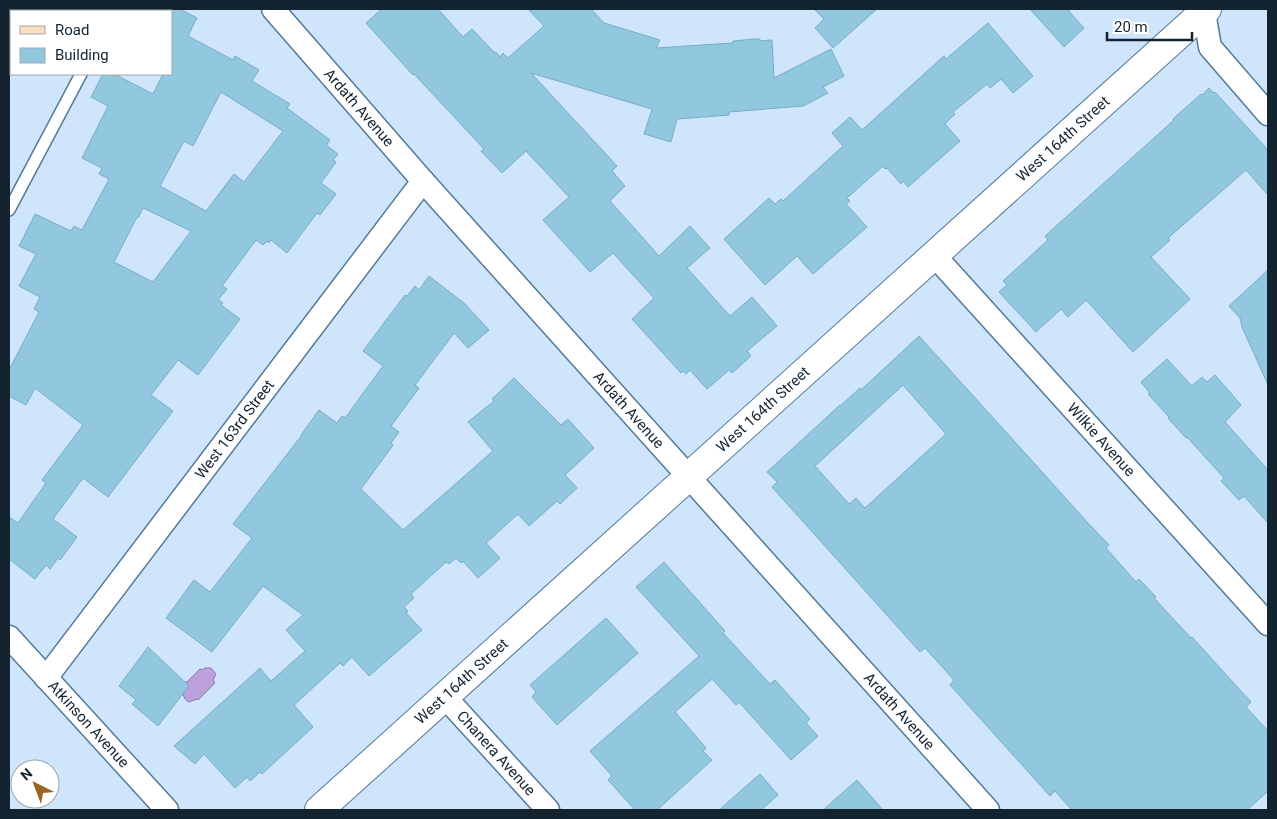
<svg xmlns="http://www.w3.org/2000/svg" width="1277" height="819" viewBox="0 0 1277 819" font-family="Roboto,sans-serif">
  <rect width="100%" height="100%" fill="#cee5fb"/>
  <path fill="#bca0dc" stroke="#8a7aa8" d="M205 668H211L216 674 213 680 215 683 198 700 197 699 189 702C181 698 183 690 183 682H187L200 669 202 670Z"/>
  <path fill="#92c8df" stroke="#77adc3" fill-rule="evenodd" d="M171 9H180L197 18 188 36 233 60 235 56 259 70 252 81 290 104 287 108 330 140 326 145 338 154 333 160 336 162 321 183 336 194 320 215 317 213 287 253 271 240 269 243 267 241 263 245 256 240 222 286 227 289 218 300 223 303 221 305 240 319 198 375 178 360 151 395 173 411 108 497 83 478 53 519 77 537 60 560 58 558 50 569 46 565 35 579 9 559V517L18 523 46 483 42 480 83 425 35 388 26 405 9 396V370L39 312 34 309 40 297 19 286 36 254 19 246 35 214 71 231 74 226 82 230 109 179 99 174 102 168 82 158 108 106 91 97 103 74H114L153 94 163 74H171ZM221 92 283 131 244 182 234 174 206 211 160 186 184 141 193 146ZM143 208 191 231 153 282 114 262 137 217 138 218Z
    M382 9H438L463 37 472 29 495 53 496 52 500 57 503 53 508 58 544 26 528 9H591L604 23 660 40 656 48 733 43V41L755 39H760V41L772 40 774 78 831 49 844 76 823 87 828 93 803 106 729 112V115L677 119 671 142 644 134 652 109 531 73 617 166 612 171 625 186 610 201 659 256 690 226 710 248 687 268 730 316 752 297 777 326 747 351 751 356 732 373 729 370 707 389 690 370 686 374 683 371 681 373 632 319 654 298 613 253 590 272 543 220 569 197 526 151 502 173 481 151 484 149 414 74 413 75 366 23Z
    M814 9H877L833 48 815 28 824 19Z
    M1030 9H1067L1084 28 1064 47Z
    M988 23 1033 76 1013 93 1001 79 990 88 987 84 953 112 955 114 945 124 960 141 908 187 903 181 901 184 887 168 885 169 883 166 847 198 850 201 846 204 867 227 813 274 797 256 765 285 724 239 769 198 775 204 781 199 783 201 843 146 832 133 850 117 862 130 944 56 946 59Z
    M1209 88 1214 93 1215 92 1268 150V195L1246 170 1168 238 1170 240 1151 257 1190 299 1133 352 1086 300 1068 317 1061 309 1036 332 999 292 1007 285 1003 281 1048 240 1045 236 1174 120 1173 119 1201 94 1202 95Z
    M1268 270V385L1242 327 1240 318 1229 306Z
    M429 276 465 304 489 330 468 348 454 333 415 385 419 388 391 426 399 432 391 443 393 445 361 489 403 530 493 451 468 422 494 401 492 399 514 378 561 425 568 419 594 448 565 475 577 488 560 504 557 501 529 526 518 514 486 543 500 558 478 578 463 561 461 563 456 558 449 564 446 562 411 594 414 598 404 607 408 611 406 613 422 630 369 676 352 657 343 666 340 663 294 705 313 727 262 774 260 772 250 781 247 777 235 788 204 754 195 764 174 746 260 668 271 681 305 651 286 630 303 615 263 586 212 652 166 618 194 580 210 592 252 538 233 524 302 435H301L319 410 337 423 342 416 345 418 383 366 363 351 405 295 407 296 415 286 419 290Z
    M919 336 1025 453 1088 523 1109 545 1106 548 1136 582 1139 579 1156 597 1154 598 1191 638 1192 637 1251 702 1246 707 1268 731V791L1247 810H1072L1055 791 1050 796 950 685 954 680 925 648 920 652 772 487 777 482 767 472 840 405V406L860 388 861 390ZM903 385 946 434 865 508 856 498 849 504 815 466Z
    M1167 359 1192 386 1202 377 1207 382 1215 375 1241 405 1225 422 1268 470V523L1244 496 1239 500 1221 481 1224 478 1187 437 1186 438 1168 418 1169 417 1148 394 1150 393 1141 382Z
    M664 562 725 631 723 633 770 684 775 680 810 719 806 723 818 736 791 760 739 702 736 705 712 679 675 712 706 748 703 751 712 760 657 810H635L608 780 612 776 590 751 699 656 636 587Z
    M606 618 638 653 557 725 532 697 536 692 530 685Z
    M148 647 189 686 158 726 132 704 136 700 119 686Z
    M760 774 778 795 761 810H719Z
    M857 780 883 810H823Z"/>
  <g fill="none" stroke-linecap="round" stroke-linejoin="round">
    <g stroke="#547999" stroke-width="14">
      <path id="service" d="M115 11 116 9
        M9 210 81 74"/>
    </g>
    <g stroke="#547999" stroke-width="25">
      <g id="minor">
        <path id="s1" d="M273 9 423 181 988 810"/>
        <path d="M1202 9 1204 12 1210 47 1268 114"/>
        <path id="s2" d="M934 255 1268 624"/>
        <path id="s3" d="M9 637 167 810"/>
        <path id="s4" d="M46 678 423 181"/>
        <path id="s5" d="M445 697 548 810"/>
      </g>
    </g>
    <g stroke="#547999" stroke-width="30">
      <g id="tertiary">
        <path id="s6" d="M319 810 1207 9"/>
      </g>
    </g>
    <g stroke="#fff" stroke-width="30">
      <path id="primary" d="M9 25 11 20"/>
    </g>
    <use href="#service" stroke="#fff" stroke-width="11"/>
    <use href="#minor" stroke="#fff" stroke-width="22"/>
    <use href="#tertiary" stroke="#fff" stroke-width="28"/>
    <use href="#primary" stroke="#fbddbf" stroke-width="28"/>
  </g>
  <g text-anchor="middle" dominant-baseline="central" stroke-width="4" stroke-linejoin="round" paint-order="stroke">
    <g font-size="15" fill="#142330" stroke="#fff">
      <text stroke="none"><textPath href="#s1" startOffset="131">Ardath Avenue</textPath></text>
      <text stroke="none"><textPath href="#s6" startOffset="1002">West 164th Street</textPath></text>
      <text stroke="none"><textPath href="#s6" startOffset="598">West 164th Street</textPath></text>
      <text stroke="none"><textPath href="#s1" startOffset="536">Ardath Avenue</textPath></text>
      <text stroke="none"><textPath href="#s4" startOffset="312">West 163rd Street</textPath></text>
      <text stroke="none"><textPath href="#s2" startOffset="249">Wilkie Avenue</textPath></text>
      <text stroke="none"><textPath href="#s6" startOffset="192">West 164th Street</textPath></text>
      <text stroke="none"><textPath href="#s1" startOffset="941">Ardath Avenue</textPath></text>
      <text stroke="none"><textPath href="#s3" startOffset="118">Atkinson Avenue</textPath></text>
      <text stroke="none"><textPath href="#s5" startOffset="76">Chanera Avenue</textPath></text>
    </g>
  </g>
  <rect width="1277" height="819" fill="none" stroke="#142330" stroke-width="20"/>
  <rect x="10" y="10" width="162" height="65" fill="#ffffff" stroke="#a1a7ac"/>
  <rect x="20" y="26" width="25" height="8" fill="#fbddbf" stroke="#a1a7ac"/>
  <text x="55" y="35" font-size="15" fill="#142330">Road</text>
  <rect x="20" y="48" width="25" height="15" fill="#92c8df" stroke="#a1a7ac"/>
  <text x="55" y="60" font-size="15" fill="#142330">Building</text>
  <g transform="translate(35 784) rotate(318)"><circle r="24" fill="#ffffff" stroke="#a1a7ac"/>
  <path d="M0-4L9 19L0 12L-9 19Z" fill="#9c6421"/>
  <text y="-8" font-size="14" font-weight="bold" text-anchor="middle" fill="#142330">N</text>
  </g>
  <path d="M1107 32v8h85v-8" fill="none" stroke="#142330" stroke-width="2.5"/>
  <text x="1114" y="32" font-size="15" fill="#142330" stroke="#ffffff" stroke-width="4" paint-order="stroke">20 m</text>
</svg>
